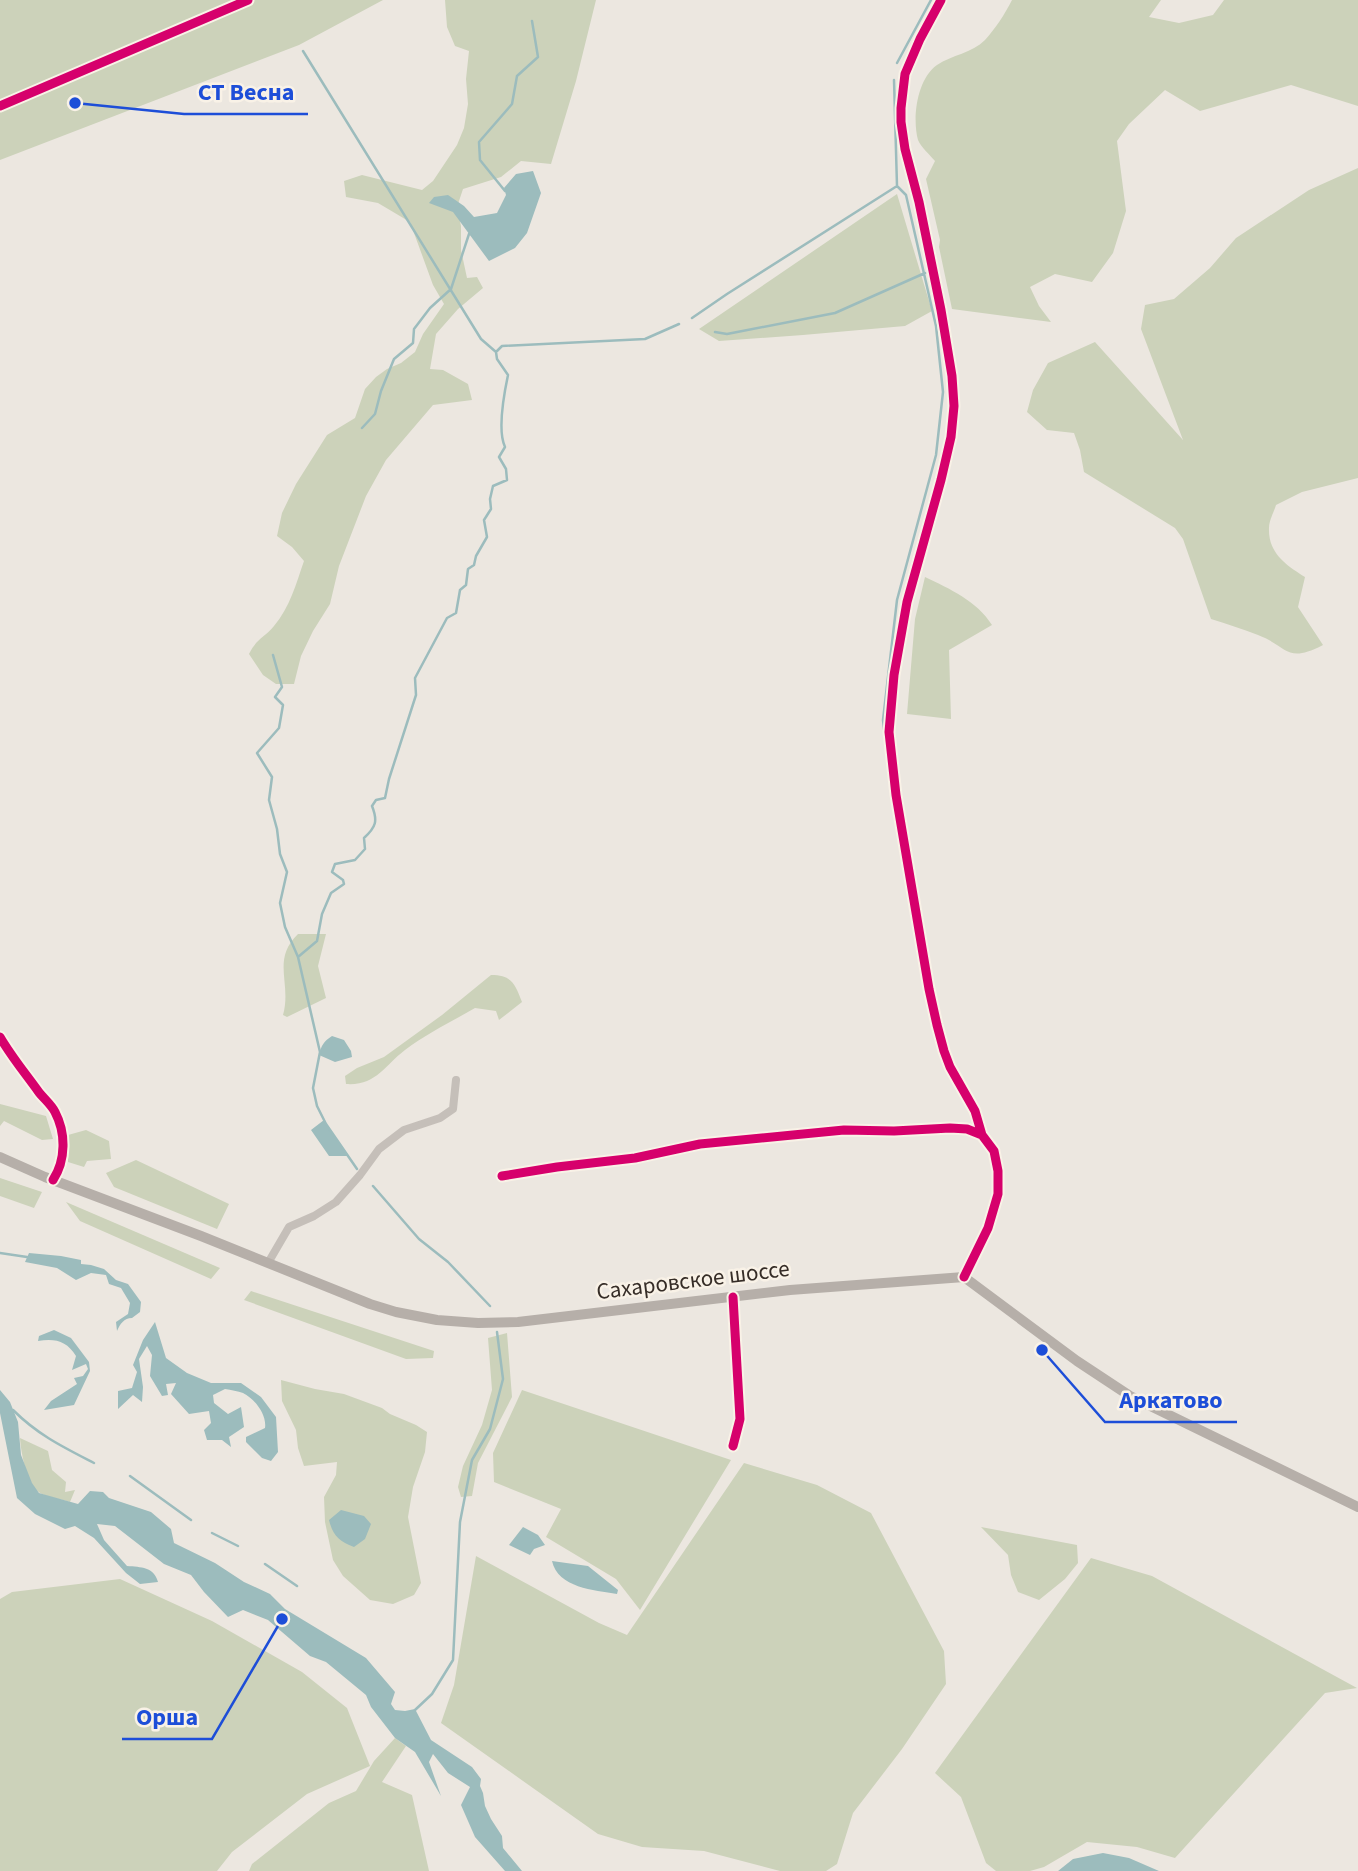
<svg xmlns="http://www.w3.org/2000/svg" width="1358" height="1871" viewBox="0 0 1358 1871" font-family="'Source Sans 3',sans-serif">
  <rect width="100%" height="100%" fill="#ece7e0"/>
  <path fill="#ccd2ba" d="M0 0H383L299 45 0 160Z
    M445 0H596L576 81 551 164 521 161 501 177 463 189 457 207 461 226V250L467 278 477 277 483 288 458 309 436 334 430 369 443 370 468 384 472 400 433 405 386 460 366 496 339 566 330 604 313 631 301 656 294 684H276L263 675 249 654C257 638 264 638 274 626 290 607 296 584 304 561L292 547 277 536 282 513 296 484 327 435 355 418 365 389 376 377 387 369 401 363 415 352 423 334 444 304 433 285 410 222 378 203 346 197 344 181 362 175 422 190 433 181 457 145 464 128 468 104 466 79 469 51 455 46 447 27Z
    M1012 0H1161L1149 17 1179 23 1213 15 1224 0H1358V106L1291 85 1200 111 1165 90 1129 124 1117 141 1126 211 1113 253 1092 282 1055 274 1030 287 1039 306 1051 322 952 309 939 247 940 240 926 179 935 161C930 155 921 147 918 140 912 118 917 79 937 65 952 55 972 53 985 40 995 29 1005 14 1012 0Z
    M1358 168V478L1302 492 1276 505C1274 512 1269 520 1269 528 1268 553 1286 565 1305 577L1298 607 1323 645C1286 664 1289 647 1258 635 1243 629 1227 624 1211 619L1183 539 1175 528 1084 472 1080 450 1074 433 1047 430 1027 412 1033 390 1048 363 1095 342 1183 440 1141 329 1145 305 1174 299 1210 268 1236 238 1309 190Z
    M897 194 932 311 905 326 803 335 719 341 699 329Z
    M925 577C950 589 977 601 992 625L949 650 951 719 907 714 915 619Z
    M298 934H326L318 966 326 998 287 1017 283 1015C292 983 271 960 298 934Z
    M491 975C512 975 515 984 522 1002L499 1020 496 1011 475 1008C451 1022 426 1034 405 1050 384 1066 376 1086 346 1084L345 1076 357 1068 384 1057 442 1015Z
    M0 1104 46 1116 53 1139 42 1140 4 1121 0 1126Z
    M86 1130 109 1141 111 1159 87 1161 84 1167 68 1162V1135Z
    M136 1160 229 1204 217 1229 114 1187 106 1173Z
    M0 1178 42 1192 34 1208 0 1196Z
    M66 1202 220 1268 211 1279 80 1221Z
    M251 1291 434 1351 433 1358 406 1359 244 1300Z
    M507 1333 512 1397 478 1463 472 1496 461 1497 458 1487 463 1466 482 1425 492 1390 488 1338Z
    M281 1380 315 1389 344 1394 382 1408 390 1414 416 1425 427 1432 425 1452 413 1487 408 1517 421 1583 414 1595 393 1604 370 1600 343 1576 333 1560 325 1522 324 1497 336 1475 337 1462 304 1466 298 1448 296 1430 282 1401Z
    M522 1390 731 1460 640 1610 616 1579 546 1537 561 1509 494 1482 493 1453Z
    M20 1438 48 1451 52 1470 66 1482 65 1492 75 1490 70 1502C61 1499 51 1498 42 1494 27 1487 21 1453 20 1438Z
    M744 1463 817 1485 871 1513 944 1651 946 1684 902 1749 853 1813 837 1864 826 1871H780L704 1851 642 1847 598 1834 441 1723 454 1685 476 1556 599 1623 627 1635Z
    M981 1527 1077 1545 1078 1563 1065 1579 1039 1600 1018 1592 1011 1575 1008 1555Z
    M1091 1558 1152 1576 1357 1688 1325 1693 1175 1858 1137 1847 1087 1842 1044 1867 1030 1871H996L986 1863 961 1797 935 1773Z
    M120 1579 212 1621 302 1672 347 1708 370 1766 307 1794 232 1852 217 1871H0V1599L12 1592Z
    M395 1738 406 1746 382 1782 412 1795 429 1871H249L252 1864 329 1803 356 1791 374 1761Z"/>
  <path fill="#9cbcbd" d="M533 171 541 193 527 233 515 248 489 261 453 212 429 203 434 197 448 195 464 206 474 217 497 213 506 195 504 188 516 174Z
    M332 1036 344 1040 351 1051 352 1057 335 1062 319 1055C321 1046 324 1041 332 1036Z
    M324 1120 326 1124 349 1156H329L311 1130Z
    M29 1253 61 1256 81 1260V1264L91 1265 104 1269 116 1280 128 1284 141 1302 140 1312 132 1318C124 1318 120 1324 117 1331L116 1322 128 1314 130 1303 121 1288 109 1284 106 1275 91 1273 76 1280 57 1268 25 1262Z
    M155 1322 166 1358 187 1373 211 1383H241L261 1397 276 1417 278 1452 271 1461 262 1458 246 1442V1437L265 1428C267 1415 255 1399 243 1393 238 1391 231 1390 225 1389L213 1395 214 1403 228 1414 241 1407 244 1427 229 1437 231 1447 222 1440H207L204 1430 211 1423 209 1411 189 1414 171 1394 176 1383 166 1384 168 1395 162 1396 150 1376 152 1355 147 1346 139 1359 143 1387 142 1402 133 1395 118 1409V1391L132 1388 137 1372 133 1365 143 1340Z
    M54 1330 71 1338 89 1362 90 1371 74 1405 44 1410 51 1401 77 1384 74 1378 83 1376 88 1369 86 1364 72 1370 76 1356C67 1341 55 1338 38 1341L39 1336Z
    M0 1390 10 1402 18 1422 21 1455 32 1483 39 1493 78 1504 90 1491 103 1492 109 1498 151 1512 171 1529 174 1543 215 1563 244 1582 270 1594 285 1609 366 1658 395 1692 391 1704 395 1710 405 1711 415 1709 431 1740 472 1767 481 1779 480 1786 483 1793 485 1806 491 1819 502 1836 503 1848 522 1871H505L475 1837 461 1805 470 1787 448 1773 433 1754 429 1762 441 1796 415 1752 395 1738 371 1707 366 1695 326 1662 310 1656 268 1620 243 1610 228 1617 204 1592 191 1575 164 1564 115 1526 97 1524 104 1540 127 1566C141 1567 154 1567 158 1582L140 1584 126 1573 94 1538 75 1526 65 1529 35 1514 17 1498 0 1413Z
    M341 1510 364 1516 371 1524 365 1539 354 1547C339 1541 333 1536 329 1520Z
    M523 1527 538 1535 545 1545 534 1549 530 1555 509 1545Z
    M552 1561 588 1566 618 1590 617 1594C594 1590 558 1588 552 1561Z
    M1103 1853 1129 1858 1159 1871H1058L1073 1859Z"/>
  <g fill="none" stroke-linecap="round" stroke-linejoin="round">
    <path stroke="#9cbcbd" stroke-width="2.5" d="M303 51 481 339 496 352 497 359 508 375C504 394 497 430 505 447L499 457 506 469 507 480 493 486 490 499 491 509 484 520 487 537 476 556 474 565 468 569 466 585 460 590 456 613 447 618 415 678 416 695 389 779 385 798 376 800 372 806C378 821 376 827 364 838L365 849 355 860 335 864 332 872 343 880 344 884 331 893 322 914 317 941 298 957 320 1052 313 1088 317 1106 326 1124 357 1169
      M897 63 931 0
      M505 191 480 160 479 142 512 104 517 76 538 57 532 21
      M692 318 727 294 897 186
      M715 332 727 334 835 313 925 273
      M496 352 502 346 645 339 679 324
      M362 428 375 414 381 391 394 359 413 343 414 329 430 308 451 289 469 234H471
      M273 655 282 687 275 697 283 705 279 728 257 753 272 777 269 800 277 829 280 854 287 872 280 903 285 927 298 957
      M889 771 883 720 897 600 936 455 943 392 936 326 906 195 897 186 894 80
      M373 1186 419 1239 448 1262 490 1306
      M0 1253 27 1257
      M13 1410C38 1435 63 1447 94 1463
      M130 1476 191 1520
      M212 1533 238 1546
      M265 1564 297 1586
      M415 1710 432 1694 453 1660 460 1522 472 1460 490 1429 503 1379 497 1332"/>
    <path stroke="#c5bfb9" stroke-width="8" d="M941 0 920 39 905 74 901 108V122L905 149 919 202 941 310 952 376 954 406 951 437 941 480 907 602 894 675 889 732 896 795 929 989 937 1025 944 1051 950 1067 975 1111 982 1135 994 1151 998 1171V1194L988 1228 964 1277
      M0 106 248 0
      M0 1037C11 1056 25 1073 38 1091 43 1098 51 1104 55 1112 66 1133 66 1160 53 1180
      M502 1176 557 1167 635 1158 700 1144 844 1130 894 1131 950 1128 967 1129 982 1135
      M268 1263 289 1227 314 1216 336 1202 360 1175 379 1149 404 1130 440 1118 453 1109 456 1080
      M733 1297 740 1419 733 1446"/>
    <path stroke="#b6afa9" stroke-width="10" d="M0 1157 45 1177 201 1236 370 1304 396 1312 437 1320 478 1323 518 1322 790 1290 964 1277 1077 1361 1130 1396 1358 1507"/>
    <g stroke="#f9f2e7" stroke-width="13">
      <path id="cycleway" d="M941 0 920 39 905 74 901 108V122L905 149 919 202 941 310 952 376 954 406 951 437 941 480 907 602 894 675 889 732 896 795 929 989 937 1025 944 1051 950 1067 975 1111 982 1135 994 1151 998 1171V1194L988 1228 964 1277
        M0 106 248 0
        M0 1037C11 1056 25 1073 38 1091 43 1098 51 1104 55 1112 66 1133 66 1160 53 1180
        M502 1176 557 1167 635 1158 700 1144 844 1130 894 1131 950 1128 967 1129 982 1135
        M733 1297 740 1419 733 1446"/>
    </g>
    <use href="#cycleway" stroke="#d6006c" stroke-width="9"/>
  </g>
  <g text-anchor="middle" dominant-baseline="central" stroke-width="5" stroke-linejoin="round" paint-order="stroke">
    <g font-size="23" fill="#362d27" stroke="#f9f2e7">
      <text transform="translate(693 1280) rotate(-7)">Сахаровское шоссе</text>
    </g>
  </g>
  <path fill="none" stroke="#1d4ed8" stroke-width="2.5" d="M75 103L184 114H308M1042 1350L1105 1422H1237M282 1619L212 1739H122"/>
  <g fill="#1d4ed8" stroke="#f9f2e7" stroke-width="2.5">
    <circle cx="75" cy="103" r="7"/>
    <circle cx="1042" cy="1350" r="7"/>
    <circle cx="282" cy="1619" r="7"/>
  </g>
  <g font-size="24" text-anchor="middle" font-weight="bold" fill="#1d4ed8" stroke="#f9f2e7" stroke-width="5" stroke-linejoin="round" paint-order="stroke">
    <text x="246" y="100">СТ Весна</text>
    <text x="1171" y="1408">Аркатово</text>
    <text x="167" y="1725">Орша</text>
  </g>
</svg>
